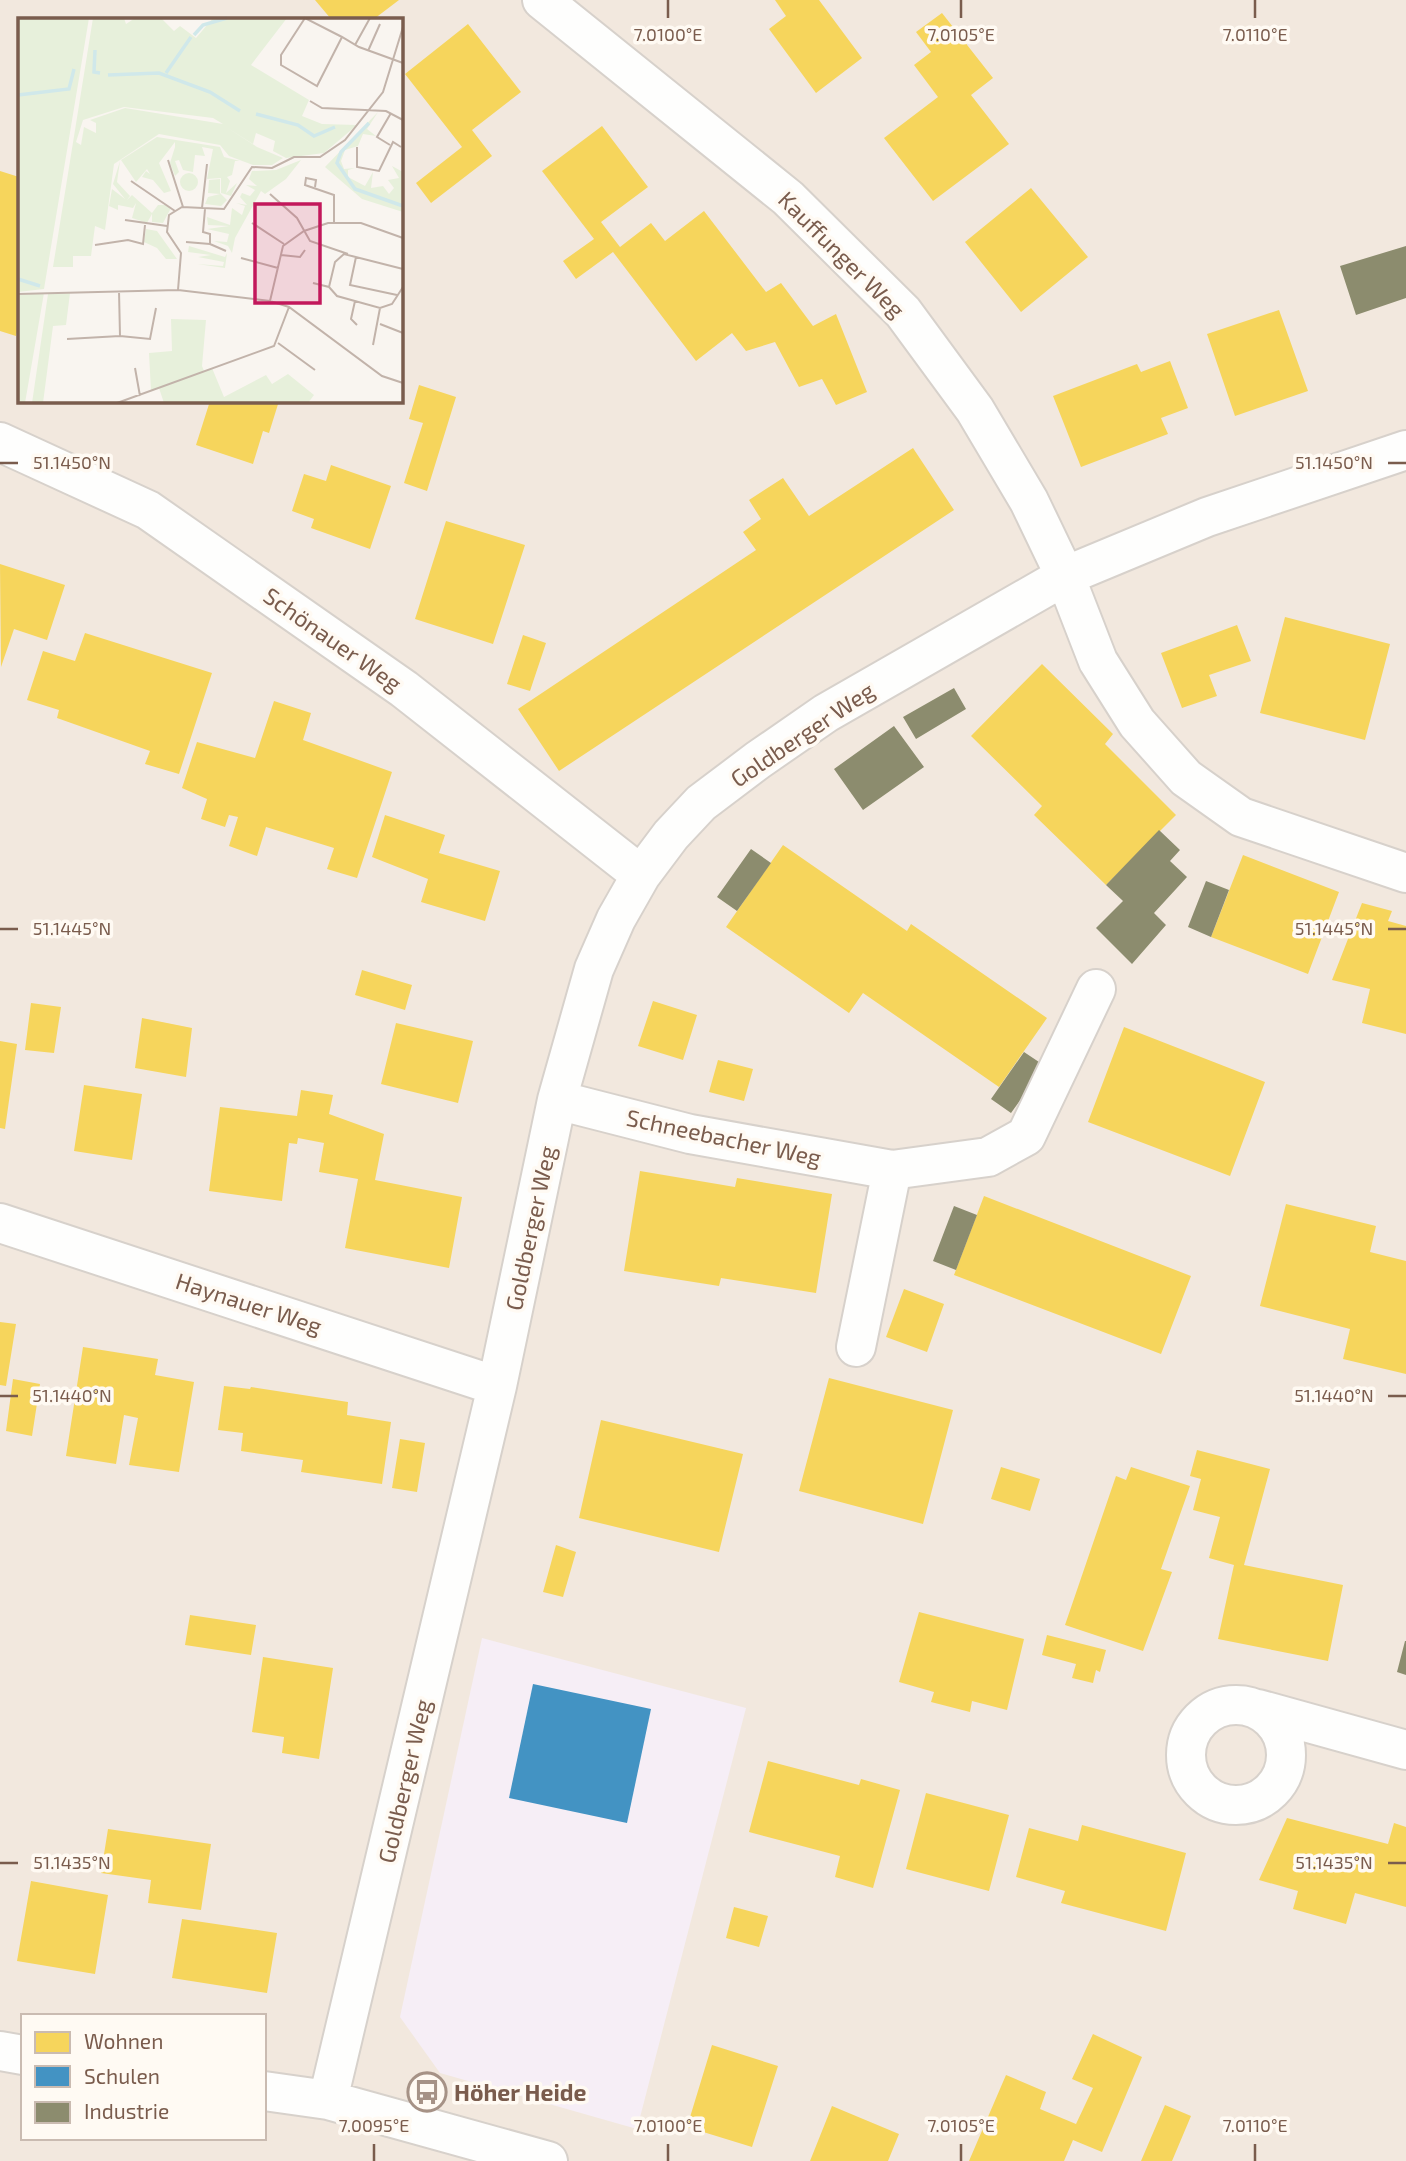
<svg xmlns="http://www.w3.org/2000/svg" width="1406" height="2161" viewBox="0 0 1406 2161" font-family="'Exo 2',sans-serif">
  <rect width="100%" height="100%" fill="#f9f5f0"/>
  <path fill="#f2e8de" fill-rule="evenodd" d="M0 0H1406V2161H0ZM19 19H401V401H19ZM23 2016H264V2138H23Z"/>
  <path fill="#f6eef6" d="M482 1638 746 1708 637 2129 440 2073 400 2017Z"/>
  <path fill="#f6d55c" d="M315 0H399L374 19H331Z
    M775 0H819L862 58 816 93 769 29 786 16Z
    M942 13 993 78 971 95 1009 144 933 201 884 138 938 97 914 65 931 52 916 32Z
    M468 24 521 92 472 130 492 156 431 203 416 183 462 147 405 74Z
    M602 126 648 187 601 222 620 247 651 223 665 241 704 211 766 292 781 283 813 326 836 314 867 392 836 405 822 379 799 387 775 342 746 351 732 333 696 361 613 252 576 279 563 261 594 239 542 171Z
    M0 171 19 177V324L16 336 0 331Z
    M1031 188 1088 257 1021 312 965 242Z
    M1279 310 1308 391 1235 416 1207 334Z
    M1170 361 1188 408 1161 418 1168 434 1081 467 1053 396 1137 364 1141 372Z
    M419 385 456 397 427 491 404 483 423 423 409 419Z
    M210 401H279L269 433 263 431 253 464 196 445Z
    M913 448 954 510 559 771 518 709 756 550 743 532 761 519 749 500 783 478 809 516Z
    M331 465 391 486 370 549 311 528 314 519 292 511 304 474 326 481Z
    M446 521 525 545 493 644 415 619Z
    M0 564 65 585 47 640 14 629 1 667Z
    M1285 617 1390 644 1365 740 1260 713Z
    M1237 625 1251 661 1209 675 1217 696 1182 708 1161 653Z
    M85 633 212 673 179 774 145 764 150 751 57 718 59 710 27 700 43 651 75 661Z
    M523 635 546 643 530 691 507 684Z
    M1042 664 1113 734 1105 744 1176 815 1106 885 1034 815 1042 806 971 736Z
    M274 701 311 713 303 740 392 772 357 878 327 869 334 848 266 827 257 856 229 846 238 817 229 815 225 827 201 819 207 799 182 788 197 742 255 758Z
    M385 815 445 835 439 853 500 871 485 921 421 902 428 879 372 857Z
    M783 845 907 931 911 924 1047 1018 999 1087 863 993 849 1013 726 927Z
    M1243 855 1339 892 1308 974 1211 937Z
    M1362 903 1392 911 1388 921 1406 926V1034L1362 1023 1370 989 1332 980Z
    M362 970 412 985 405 1010 355 995Z
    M653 1001 697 1015 683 1060 638 1046Z
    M31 1003 61 1007 54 1053 25 1050Z
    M142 1018 192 1028 186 1077 135 1068Z
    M396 1023 473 1041 458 1103 381 1084Z
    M1124 1027 1265 1082 1230 1176 1088 1122Z
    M0 1041 17 1044 5 1129 0 1128Z
    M718 1060 753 1069 744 1101 709 1092Z
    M84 1085 142 1094 132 1160 74 1151Z
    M301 1090 333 1095 329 1114 384 1134 375 1180 462 1197 449 1268 345 1248 358 1179 319 1172 324 1143 298 1138 297 1144 289 1143 282 1201 209 1191 220 1107 297 1116Z
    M640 1171 735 1187 737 1178 832 1194 816 1293 721 1278 719 1286 624 1271Z
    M984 1196 1191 1276 1161 1354 954 1275Z
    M1286 1204 1376 1226 1370 1252 1406 1261V1374L1343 1359 1350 1329 1260 1306Z
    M904 1289 944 1304 927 1352 886 1337Z
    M0 1322 16 1324 6 1386 0 1385Z
    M83 1347 158 1359 155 1375 194 1382 179 1472 129 1465 138 1418 124 1415 116 1464 66 1456Z
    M829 1378 953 1410 923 1524 799 1491Z
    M13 1379 40 1384 32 1436 6 1431Z
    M224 1386 250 1389 251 1387 348 1402 347 1415 391 1422 382 1484 301 1472 303 1460 241 1451 243 1433 218 1430Z
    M601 1420 743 1454 719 1552 579 1518Z
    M400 1439 425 1443 417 1492 392 1488Z
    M1197 1450 1270 1469 1244 1565 1343 1585 1328 1661 1218 1639 1234 1565 1209 1558 1220 1517 1193 1510 1201 1479 1190 1476Z
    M1001 1467 1040 1479 1030 1511 991 1499Z
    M1131 1467 1190 1486 1161 1569 1172 1572 1143 1651 1065 1625 1116 1476 1126 1480Z
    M556 1545 576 1552 563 1597 543 1592Z
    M919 1612 1024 1639 1007 1710 972 1701 970 1712 931 1702 934 1692 899 1682Z
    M190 1615 256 1625 251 1655 185 1645Z
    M1047 1635 1106 1650 1100 1672 1096 1670 1093 1683 1072 1678 1076 1664 1042 1655Z
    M263 1657 333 1668 319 1759 282 1753 284 1737 252 1732Z
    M768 1761 859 1785 861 1779 900 1790 873 1888 835 1877 840 1856 749 1832Z
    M926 1793 1009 1815 989 1891 906 1869Z
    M1287 1818 1388 1844 1394 1823 1406 1827V1907L1355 1893 1346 1924 1293 1909 1298 1891 1259 1880Z
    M1082 1825 1186 1853 1166 1931 1061 1903 1065 1891 1016 1877 1029 1828 1078 1841Z
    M108 1829 211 1844 201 1910 148 1903 151 1880 101 1873Z
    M31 1881 108 1895 95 1974 17 1961Z
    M734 1907 768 1916 759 1947 726 1938Z
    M182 1919 277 1933 267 1993 172 1978Z
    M1093 2034 1142 2057 1102 2152 1073 2140 1064 2161H969L1006 2075 1046 2092 1040 2109 1076 2124 1093 2088 1072 2079Z
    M712 2045 778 2066 752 2147 687 2127Z
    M1165 2105 1191 2116 1172 2161H1141Z
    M832 2106 899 2134 888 2161H810Z"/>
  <path fill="#4393c3" d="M533 1684 651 1709 627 1823 509 1798Z"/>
  <path fill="#8c8c6e" d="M1406 246V298L1356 315 1340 266Z
    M954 688 966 709 916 739 903 717Z
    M894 726 924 767 863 810 834 769Z
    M1159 830 1180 850 1170 861 1187 877 1154 913 1166 925 1132 964 1096 928 1123 901 1106 885Z
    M751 849 771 863 737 911 717 897Z
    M1206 881 1229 890 1211 937 1188 927Z
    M1024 1052 1045 1066 1011 1113 991 1099Z
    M954 1206 977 1215 956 1270 933 1261Z
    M1405 1641H1406V1675L1397 1672Z"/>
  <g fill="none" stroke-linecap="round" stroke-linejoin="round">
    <g stroke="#d7d1cb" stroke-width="42">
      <path id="minor" d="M542 0 788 198 903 312 975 410 1029 501 1065 576 1098 661 1137 723 1186 778 1241 817 1406 873
        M0 442 148 510 404 689 641 875
        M557 1100 690 1134 892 1170 988 1157 1026 1136 1096 989
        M0 1223 497 1386
        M856 1347 892 1170
        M1186 1755a50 50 0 1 1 100 0a50 50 0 1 1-100 0Z
        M1258 1709 1406 1750
        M0 2051 23 2055
        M264 2091 328 2100 548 2161
        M328 2100 497 1386 557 1100 594 969 616 919 641 875 671 835 701 803 758 760 826 713 1065 576 1207 517 1406 450"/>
    </g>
    <use href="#minor" stroke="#fefefd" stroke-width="38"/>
  </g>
  <path fill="none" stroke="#7a5c4d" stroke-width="2.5" d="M668 0V18M961 0V18M1255 0V18M0 463H18M1388 463H1406M0 929H18M1388 929H1406M0 1396H18M1388 1396H1406M0 1863H18M1388 1863H1406M374 2144V2161M668 2144V2161M961 2144V2161M1255 2144V2161"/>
  <defs>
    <g id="bus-ring" transform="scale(2.0125)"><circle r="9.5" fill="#fffaf3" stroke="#a69286" stroke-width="1.5"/><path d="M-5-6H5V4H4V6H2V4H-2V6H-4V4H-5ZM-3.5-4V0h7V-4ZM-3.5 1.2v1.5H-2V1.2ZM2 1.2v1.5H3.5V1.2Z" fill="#a69286"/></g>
  </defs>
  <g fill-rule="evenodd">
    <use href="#bus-ring" x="427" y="2092"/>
  </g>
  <g text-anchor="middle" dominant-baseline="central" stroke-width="7" stroke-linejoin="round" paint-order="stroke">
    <g font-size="23" fill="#7a5c4d" stroke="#fffaf3">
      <text transform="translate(842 254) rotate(45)">Kauffunger Weg</text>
      <text transform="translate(333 639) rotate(35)">Schönauer Weg</text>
      <text transform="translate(802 734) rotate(-34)">Goldberger Weg</text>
      <text transform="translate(724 1137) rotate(12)">Schneebacher Weg</text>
      <text transform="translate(530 1228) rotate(-78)">Goldberger Weg</text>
      <text transform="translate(249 1303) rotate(18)">Haynauer Weg</text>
      <text transform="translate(404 1781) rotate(-77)">Goldberger Weg</text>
    </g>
    <g font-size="23" font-weight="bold" fill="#7a5c4d" stroke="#fffaf3" text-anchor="start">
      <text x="454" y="2092">Höher Heide</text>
    </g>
  </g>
  <g transform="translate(18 18)">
    <rect width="385" height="385" fill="#f9f5f0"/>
    <path d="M0 0H71L26 271 0 274ZM75 0H106L108 6 117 0H143L156 13 162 8 178 20 195 0H269L233 47 291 82 284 98 304 106 339 107 306 135 268 140 255 133 257 123 238 115 235 126 208 109 239 129 265 140 254 147H235L211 138 202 127 141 116 96 146 87 212 77 208 73 238H55V249H35ZM106 89 195 100 205 106 107 90 72 102 78 105V115L66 109 63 127 58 124 65 102ZM360 94 349 111 358 118 345 116 340 128 327 132 323 143 326 151 337 150 330 152V159L347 168 355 154 353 170 365 168 371 176 376 170 370 162 381 160 374 148 385 154V194L344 181 307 149ZM139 119 202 129 206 139 222 143H217L214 157 209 159 212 163 208 175 219 165 213 178 203 175V160L189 161 195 131 184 129 187 138 177 137 175 154 165 152 161 142 157 143 161 154 157 158 152 145 157 129V124L141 145 153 173 146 175 135 162 124 159 128 153 132 156 129 151 118 164 103 142ZM283 142 268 161 247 176 243 173 217 220 214 235 210 228 196 223 209 224 211 216 189 211 211 208 190 207 189 199 212 207 214 190 224 197 227 188 218 185 229 187 222 179 224 175 232 178 237 172 228 167 239 168 231 161 234 153 258 152ZM102 143 99 164 112 178 109 182 114 177 134 195 140 187H147L153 190 145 205 134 204V196L129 205 114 200 118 185 115 190 100 187V192L91 188 94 171 107 181 95 166ZM162 164a9 9 0 1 1 18 0a9 9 0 1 1-18 0ZM202 161V175L209 182 203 188 187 186 190 179 202 176 190 175 191 162ZM128 211 139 213 159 241H148L139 230 126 224ZM171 228 207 239 209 235 207 250 179 246 205 248 206 244 180 239 193 237 170 234ZM26 275 7 385H0V277ZM52 275 48 307 35 308 25 385H14L30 276ZM153 301 188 302 184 348 186 353 194 350 206 379 248 357 254 366 270 356 296 377 290 385H146L141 370 133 373 131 335 154 333Z" fill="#e7f0db" fill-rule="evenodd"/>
    <path fill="none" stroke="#d0e8ea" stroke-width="3.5" d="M176 17 185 7 209 0M77 32 76 54 82 55M148 55 173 19M90 57 141 55 192 74 222 93M0 77 51 71 56 51M238 96 280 107 296 118 317 109M351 105 323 134 319 145 337 171 385 188M0 261 22 268"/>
    <path fill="none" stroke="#c2b3aa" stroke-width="2" d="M324 19 299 68 263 47V37L287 0 324 19 341 29 385 45M337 27 352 0M350 33 362 6M292 83 304 90 368 93 385 102M372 127 359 119 373 95M339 129V149L361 153 375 124 383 129M150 142 165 189M113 163 157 193M297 169 298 162 288 160 287 167 316 177V204M252 176 279 200 292 223 330 236M184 190 189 146M187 191 185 214 192 216V226L208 233M107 202 149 208M234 205 266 226M168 224 192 226M77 227 110 222 125 226 127 207M263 237 282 239 287 232M338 239 332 267 379 277M223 240 260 250M295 265 311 269 319 278 362 290 374 286 385 269M311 269 317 244 326 236 385 251M160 272 163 235 149 214 151 197 164 189 206 191 234 149 254 150 276 139H302L327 122 365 74 385 9M101 273 102 318M0 276 160 272 252 283 271 289 364 358 385 365M252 283 265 228 286 213 310 205H343L385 220M337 283 333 301 339 307M362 306 385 315M49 321 102 318 132 321 138 290M260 325 297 352M355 327 362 290M117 350 122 378M99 385 256 328 271 289"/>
    <path fill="#c2185b" fill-opacity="0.15" stroke="#c2185b" stroke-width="3.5" d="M237 186H302V285H237Z"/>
    <rect width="385" height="385" fill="none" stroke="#7a5c4d" stroke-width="3.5"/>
  </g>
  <g font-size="18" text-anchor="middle" fill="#7a5c4d" stroke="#fffaf3" stroke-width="7" stroke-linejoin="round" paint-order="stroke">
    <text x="668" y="41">7.0100°E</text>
    <text x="961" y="41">7.0105°E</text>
    <text x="1255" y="41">7.0110°E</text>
    <text x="72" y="469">51.1450°N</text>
    <text x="1334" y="469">51.1450°N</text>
    <text x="72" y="935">51.1445°N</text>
    <text x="1334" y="935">51.1445°N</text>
    <text x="72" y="1402">51.1440°N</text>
    <text x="1334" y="1402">51.1440°N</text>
    <text x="72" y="1869">51.1435°N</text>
    <text x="1334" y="1869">51.1435°N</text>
    <text x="374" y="2132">7.0095°E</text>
    <text x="668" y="2132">7.0100°E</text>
    <text x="961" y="2132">7.0105°E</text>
    <text x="1255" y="2132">7.0110°E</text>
  </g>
  <rect x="21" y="2014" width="245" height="126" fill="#fffaf3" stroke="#cabbb1" stroke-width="2"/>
  <rect x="35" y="2032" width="35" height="21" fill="#f6d55c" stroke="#cabbb1" stroke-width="2"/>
  <text x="84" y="2049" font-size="21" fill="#7a5c4d">Wohnen</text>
  <rect x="35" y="2066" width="35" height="21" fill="#4393c3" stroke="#cabbb1" stroke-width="2"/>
  <text x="84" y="2084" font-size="21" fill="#7a5c4d">Schulen</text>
  <rect x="35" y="2102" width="35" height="21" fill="#8c8c6e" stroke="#cabbb1" stroke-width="2"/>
  <text x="84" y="2119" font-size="21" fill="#7a5c4d">Industrie</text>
</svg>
